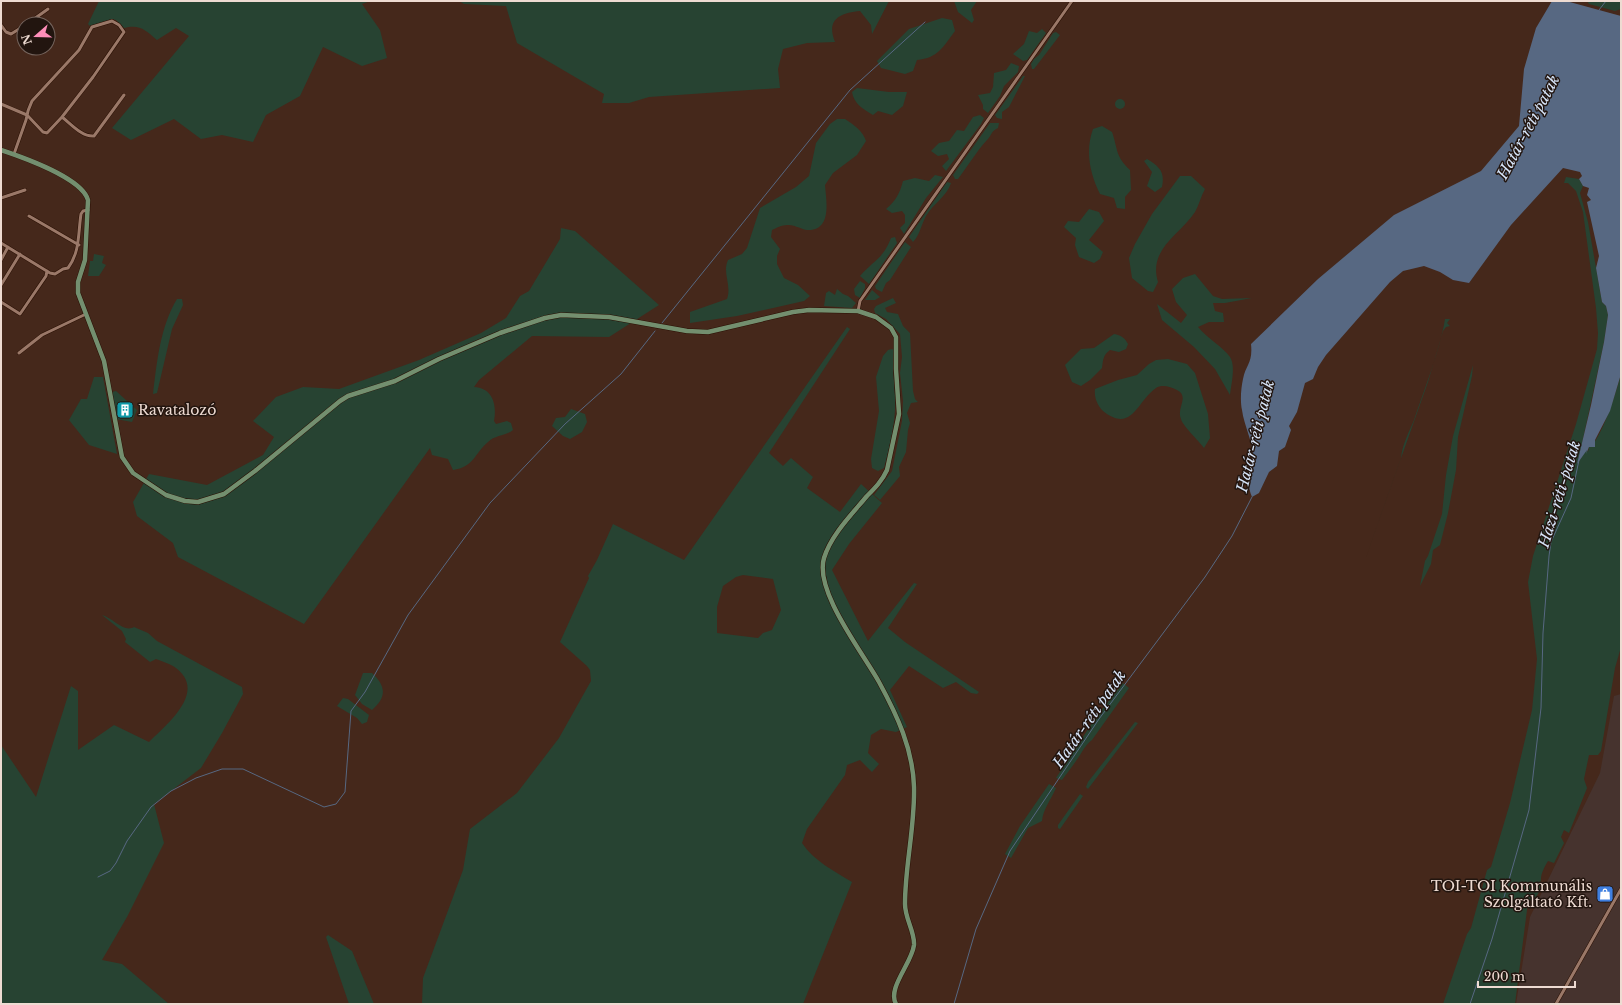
<svg xmlns="http://www.w3.org/2000/svg" width="1622" height="1005" viewBox="0 0 1622 1005" font-family="'Libre Baskerville',serif">
  <rect width="100%" height="100%" fill="#45281b"/>
  <path fill="#46332e" d="M1621 694V1004H1516L1530 917 1600 773 1614 696Z"/>
  <path fill="#274332" fill-rule="evenodd" d="M99 1H370L362 4 380 30 387 58 362 66 323 47 300 96 266 115 253 142 222 135 201 139 174 119 131 140 112 128 189 36 176 28 157 40C145 30 140 24 124 28L116 20 112 19 90 26 88 24Z
    M459 1H889L872 34 871 25 860 11C839 13 826 20 835 42L807 43 783 49 778 69 780 88 649 97 629 103H602L604 94 517 43 506 6 464 4Z
    M954 1H977L971 10 974 20 972 23 958 12Z
    M1587 1H1621V9L1615 11 1589 4Z
    M942 18 952 20 955 31C943 47 938 58 917 60L913 71 905 74 881 68 877 61 909 29Z
    M1042 29 1046 33 1027 60 1023 61 1013 54 1024 44 1029 31 1037 33Z
    M1056 32 1060 35 1034 69H1032L1031 64 1034 59 1039 55 1053 33Z
    M1011 63 1019 66 1018 72 1004 86 1000 96 988 113 983 109V105L978 95 990 93 993 87 994 73 1006 70Z
    M1023 76H1025L1009 107 1002 112V119L997 118 995 115 998 111Z
    M857 88 889 92H907L903 106 892 115 878 111 873 115C863 109 854 104 852 92Z
    M1115 104a5 5 0 1 1 10 0a5 5 0 1 1-10 0Z
    M980 115 984 118 981 124 946 171 942 166 949 159 947 154 938 156 931 151 939 143 949 141 957 130 964 131 973 117Z
    M837 119H845C854 125 863 131 866 141L857 155 833 173 825 185C826 199 832 228 811 230 803 231 795 224 787 225 782 225 776 228 772 230L771 237 780 249 777 256V264L784 278 798 285 810 296 804 301 737 316 690 323V312L727 299C732 285 722 273 728 260L742 254 747 248 760 208 796 187 809 176 816 143 830 124Z
    M990 123H999L998 128C991 131 992 135 987 140 976 152 968 166 958 179H955L953 175Z
    M1102 126 1112 132C1118 149 1115 156 1130 170L1131 190 1125 197V209L1117 208 1114 198 1100 194C1090 174 1085 151 1093 129Z
    M1147 159C1160 167 1165 172 1162 187L1155 192 1147 186 1152 172 1144 161Z
    M935 175 943 177 926 198 904 234 900 228 905 223V215L902 211 892 213 886 209C895 202 900 193 903 181L915 178 929 181Z
    M1180 176H1191L1205 189C1201 196 1199 205 1195 212 1179 236 1148 249 1158 282L1153 292 1148 291 1132 278 1129 258 1135 244 1152 214Z
    M1566 177 1579 179 1583 186 1580 193 1588 222 1602 302 1606 306 1608 315 1604 342 1578 462 1587 449 1588 452 1589 447C1601 442 1617 389 1621 374V647L1615 668 1601 751 1598 755H1589L1584 779 1587 788 1569 833 1564 830 1561 837 1564 843 1554 863 1548 861C1545 866 1541 873 1541 879 1539 892 1541 895 1528 902L1515 1004H1443L1467 934 1471 928 1487 870 1491 867 1510 803 1532 710 1537 659 1528 582 1533 556 1576 424 1597 349 1598 333 1596 308 1583 212 1576 191 1568 183H1564Z
    M947 182 951 183C947 196 933 204 926 216 921 225 920 235 913 242L909 237Z
    M1089 209 1099 212 1104 221 1089 240 1103 252 1100 259 1094 263 1079 257 1075 245 1076 238 1064 227 1068 221 1079 222Z
    M561 228 575 231 659 305 609 337 532 336 479 380 474 387C493 388 497 405 494 421L496 424 507 421 511 423 513 430C506 436 495 435 488 442 474 454 474 467 453 470L448 459 432 455 430 448 304 624 178 557 173 543 137 516 133 502 149 474 207 485 263 455 274 437 253 421 276 397 303 387 339 389 419 360 481 333 506 318 520 296 529 291 560 239Z
    M895 237 897 243 869 284 860 276C874 260 883 259 891 238Z
    M905 242 911 247 890 280 886 283 882 292 876 289 875 286Z
    M94 254 104 256 102 263 106 265 99 276H88L90 261H93Z
    M1195 274 1213 296 1222 299 1252 298 1225 303H1213L1215 311 1223 313 1224 322H1209L1198 327C1207 338 1223 347 1230 357 1236 366 1231 385 1230 395L1215 369 1194 347 1162 320 1157 304 1181 323 1187 315 1176 302 1172 289 1183 278Z
    M860 281 865 284V288L860 298 855 295 854 289Z
    M837 289 843 294 848 296 856 303 852 308 824 306 826 293 829 291 835 295Z
    M872 290 880 297 875 300H865Z
    M893 298 896 303 885 308 887 312 898 314 903 326 910 333 913 391 915 399 918 402 911 403 907 413 910 423 908 430 906 452 899 467 900 476 880 500 874 495 892 471 902 421 903 401 900 373 902 357 900 334 886 319 875 313 874 309 876 306Z
    M177 299H182L183 305 172 329 157 393 153 394C157 362 160 327 177 299Z
    M1445 319H1450L1447 323 1450 326 1446 327 1443 331 1428 382 1366 557 1401 458C1402 445 1409 432 1414 420 1424 390 1440 350 1445 319Z
    M847 327 850 329 769 453 783 466 791 458 813 477 807 488 840 512 861 484 882 503 849 544 832 570 868 641 914 583 917 584 888 628 905 642 979 692 977 694 971 693 956 682 943 688 909 666 890 690 907 727 896 732 881 729 871 735 868 753 879 764 872 772 860 760 847 765 845 775 807 829 802 843C814 861 834 871 852 882L803 1004H422L423 978 463 870 470 829 517 793 559 738 591 681 590 670 587 666 560 642 589 578 588 576 597 560 613 524 684 560ZM743 575 773 579 781 610 772 630 763 633 758 638 717 633V607L723 586 736 577Z
    M1114 334C1121 335 1125 338 1128 344L1126 349 1119 352 1110 350C1103 355 1103 360 1102 368L1090 380 1081 386 1072 382 1065 365 1081 349 1094 348Z
    M892 349 894 350C891 370 896 390 895 410 894 429 889 449 884 468L878 471 872 468 871 459 879 411 876 377 883 356 888 350Z
    M1168 359 1187 364 1195 373 1208 414 1210 438 1204 448C1199 441 1182 425 1181 419 1176 408 1190 397 1177 390 1171 387 1162 384 1156 388 1137 401 1132 434 1103 411 1097 405 1094 397 1095 389L1118 380 1137 375 1149 364 1156 360Z
    M1473 365 1472 376 1458 437 1456 470 1448 513 1440 545 1433 550 1431 564 1420 586 1425 561 1428 556 1442 514 1446 475 1453 436Z
    M94 377H103L117 454 89 445 69 420 81 399H87Z
    M116 391 137 410 132 422 116 419 112 392Z
    M571 409 585 414 587 422 582 432 570 439 563 436 552 426 556 418 565 417Z
    M102 615C113 618 124 633 134 627L148 633 157 641 242 687 243 694 222 733 201 768 154 804 164 843 127 917 102 960 122 964 169 1004H1V745L36 797 71 686 78 691V750L114 725 149 742C167 724 210 690 173 666 168 663 161 661 156 659L150 662 125 642 126 639 122 631Z
    M363 673H372C386 686 387 697 372 710L362 704 355 695Z
    M1123 683 1129 688 1092 740C1084 746 1082 753 1076 761 1072 767 1067 773 1062 780L1056 778 1096 717Z
    M343 698 348 699 369 715 367 722 362 724 357 718 337 706Z
    M1135 722 1138 723 1088 789 1086 787 1088 782Z
    M1049 784 1056 788C1051 800 1043 809 1042 821L1028 828 1011 858 1005 854 1020 826Z
    M1080 794 1083 796 1060 829 1058 828V825Z
    M328 935 352 951 374 1004H349L326 937Z"/>
  <path fill="#576882" d="M1552 1H1566L1621 16V374L1610 411 1595 440V447H1589L1586 454 1587 450 1577 464 1591 405 1604 342 1608 315 1606 306 1602 302 1596 268 1599 256 1587 202 1591 200 1587 195 1589 188 1583 186 1579 179 1582 176 1580 172 1563 168 1511 225 1469 283 1453 280 1440 272 1424 266 1403 271 1390 282 1326 355 1318 367 1313 379 1305 383 1297 412 1289 426 1291 430 1285 447 1279 451 1277 466 1269 472 1259 493 1252 497C1245 480 1252 474 1253 458 1253 441 1244 426 1242 410 1240 401 1241 388 1243 379 1246 364 1253 363 1251 344L1318 279 1394 215 1481 171 1519 126 1524 69 1536 28Z"/>
  <g fill="none" stroke-linecap="round" stroke-linejoin="round">
    <path stroke="#576882" stroke-width="1" d="M1599 10 1606 1
      M662 323 850 90 925 22
      M98 877 110 871 116 863 127 841 151 807 171 791 196 778 222 769H243L324 807 336 804 345 792 351 711 365 692 408 615 490 503 565 424 621 374 655 331
      M954 1004 976 929 1010 851 1099 719 1205 577 1232 536 1252 497
      M1470 1004 1492 939 1529 810 1541 708 1543 633 1549 556 1551 542 1571 498 1579 460"/>
    <g stroke="#2a1004" stroke-width="4">
      <path id="street" d="M27 24 48 9
        M1 25 6 32 11 34 24 26
        M1 104 27 115 43 132 47 133 62 117 93 77 124 32 119 25 112 21 92 27 79 50 32 101C29 107 27 113 26 120L14 154
        M62 117C71 124 82 137 94 136L124 95
        M1 198 25 190
        M29 216 79 245
        M1 243 50 273 55 274 63 269 68 268C80 252 78 234 81 214L83 211 88 210
        M1 260 8 247
        M1 285 20 254
        M1 302 20 314 46 276 47 271
        M858 311 860 301 1072 1
        M19 353 42 335 86 314
        M1556 1004 1621 889"/>
    </g>
    <g stroke="#2a1004" stroke-width="5.5">
      <path id="secondary" d="M1 150C22 157 82 178 88 200L85 260 78 282V293L104 361 122 457 133 473 166 495 185 501 198 502 224 494 255 471 340 401 348 396 395 381 439 359 500 333 545 318 561 315 609 317 687 331 708 332 793 312 809 310 858 311 876 317 891 328 896 337V369L899 414 887 470C882 481 875 488 867 496 852 514 831 535 824 558 814 591 863 653 879 682 897 715 913 749 914 787 915 827 905 865 905 904 905 919 915 932 914 945 912 963 887 988 896 1004"/>
    </g>
    <use href="#street" stroke="#9a7868" stroke-width="3"/>
    <use href="#secondary" stroke="#738f6f" stroke-width="4.5"/>
  </g>
  <defs>
    <g id="building-square" transform="scale(0.9)"><rect x="-9" y="-9" width="18" height="18" rx="4" fill="#0f9aa8" stroke="#22150f"/><path d="M-4-6H4V6H1V3H-1V6H-4ZM-2.5-4.3h1.7v1.8h-1.7ZM.8-4.3h1.7v1.8H.8ZM-2.5-1h1.7V.8h-1.7ZM.8-1h1.7V.8H.8Z" fill="#fff"/></g>
    <g id="shop-square" transform="scale(0.9)"><rect x="-9" y="-9" width="18" height="18" rx="4" fill="#3f7fe0" stroke="#22150f"/><path d="M-5-2.5h2.3a2.7 3.5 0 0 1 5.4 0H5L5.5 6h-11ZM-1.5-2.5h3a1.5 2.3 0 0 0-3 0Z" fill="#fff"/></g>
  </defs>
  <g fill-rule="evenodd">
    <use href="#building-square" x="125" y="410"/>
    <use href="#shop-square" x="1605" y="894"/>
  </g>
  <g text-anchor="middle" dominant-baseline="central" stroke-width="3" stroke-linejoin="round" paint-order="stroke">
    <g font-size="14" fill="#eedbd2" stroke="#22150f" text-anchor="start">
      <text x="138" y="410">Ravatalozó</text>
      <text x="1592" y="886" text-anchor="end">TOI-TOI Kommunális<tspan x="1592" dy="16">Szolgáltató Kft.</tspan></text>
    </g>
    <g font-size="15" font-style="italic" fill="#d7e5f9" stroke="#22150f">
      <text transform="translate(1528 127) rotate(-62)">Határ-réti patak</text>
      <text transform="translate(1255 436) rotate(-76)">Határ-réti patak</text>
      <text transform="translate(1559 494) rotate(-73)">Házi-réti-patak</text>
      <text transform="translate(1089 719) rotate(-55)">Határ-réti patak</text>
    </g>
  </g>
  <rect width="1622" height="1005" fill="none" stroke="#eedbd2" stroke-width="4"/>
  <g transform="translate(36 36) rotate(250)"><circle r="19" fill="#22150f" stroke="#74645d"/>
  <path d="M0-3L7 15L0 10L-7 15Z" fill="#ff8eb9"/>
  <text y="-6" font-size="11" font-weight="bold" text-anchor="middle" fill="#eedbd2">N</text>
  </g>
  <path d="M1478 981v6h97v-6" fill="none" stroke="#eedbd2" stroke-width="2"/>
  <text x="1484" y="981" font-size="12" fill="#eedbd2" stroke="#22150f" stroke-width="3" paint-order="stroke">200 m</text>
</svg>
